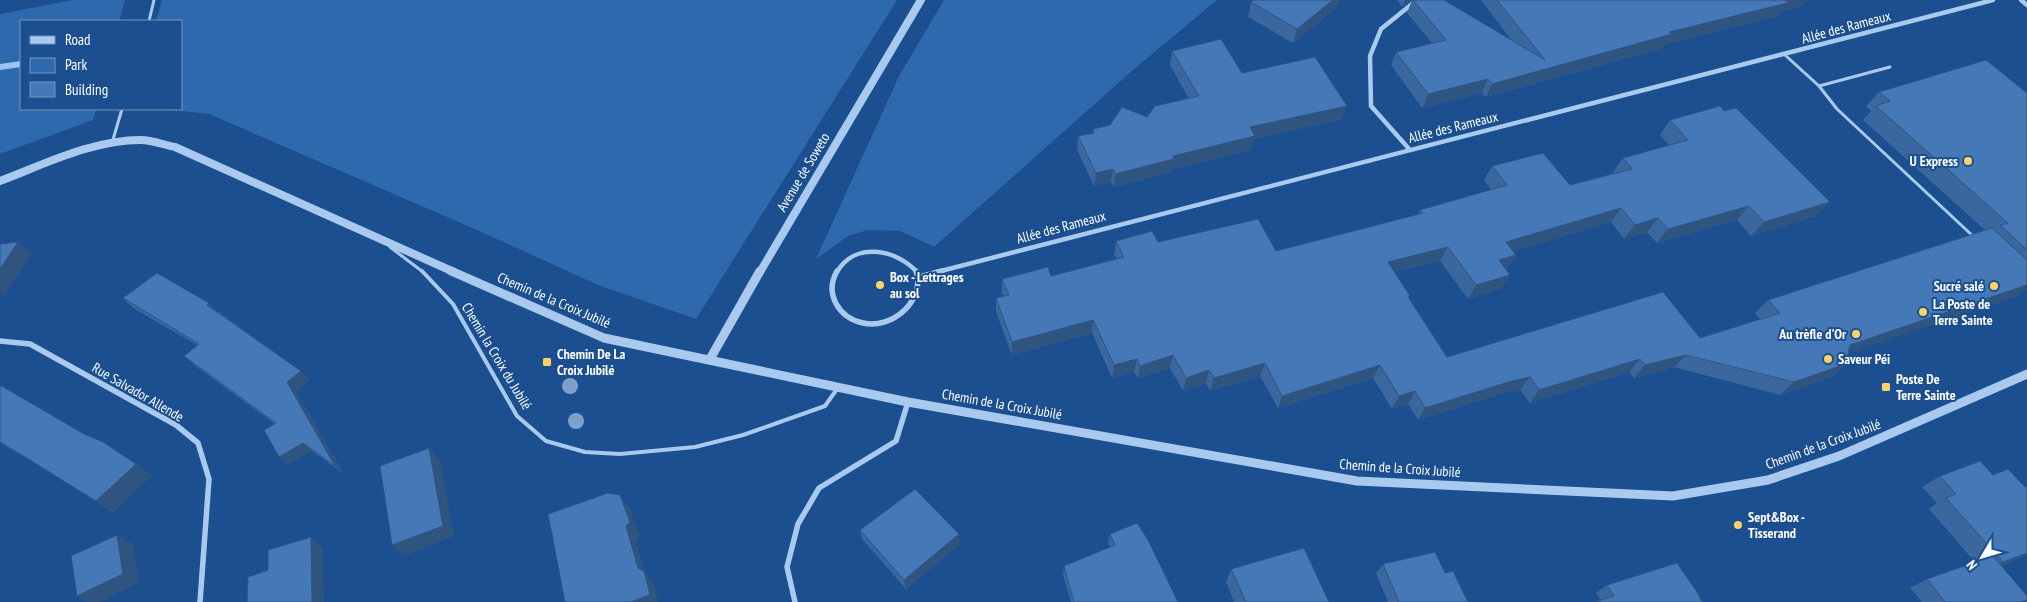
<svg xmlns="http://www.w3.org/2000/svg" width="2027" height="602" viewBox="0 0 2027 602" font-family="'PT Sans Narrow',sans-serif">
  <rect width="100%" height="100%" fill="#1b4f8f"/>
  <path fill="#2e69ad" d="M73 0H125L119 21H21V109H96L93 120 0 154V14Z
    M162 0H897L696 319 598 285 477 230 209 114 163 109H181V21H156Z
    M944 0H1217L1133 70 934 247 901 231 867 230 848 236 816 259 899 76Z"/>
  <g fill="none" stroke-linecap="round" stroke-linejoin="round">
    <path fill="#9cc4f0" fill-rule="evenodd" d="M21 61V67L0 70V64Z"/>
    <path stroke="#a9c9ee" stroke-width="3" d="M149 21 154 0
      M1785 55 1819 86
      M1890 67 1819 86 1837 109 1975 238
      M112 143 122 109
      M390 247 423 272"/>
    <path stroke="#a9c9ee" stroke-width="4" d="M422 271 453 304 517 416 546 441 585 452 620 454 695 447 743 435 825 406 837 389"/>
    <path stroke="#a9c9ee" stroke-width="4.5" d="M2021 0 2027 5
      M1410 150 1371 106 1370 56 1381 29 1417 0
      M837 272C855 241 896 249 917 272
      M937 272 1993 0"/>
    <path stroke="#a9c9ee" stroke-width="5.5" d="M837 271C824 294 839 318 863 323 892 330 926 300 916 271
      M919 277 942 271
      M0 341 30 344 176 425 198 443 209 479 200 602
      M795 602 787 567 798 524 819 488 896 441 908 402"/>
    <path stroke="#a9c9ee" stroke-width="8" d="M0 181C45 164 92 140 141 140 152 140 164 145 175 147L454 272
      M760 272 921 0"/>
    <path stroke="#a9c9ee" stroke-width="9" d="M451 271 604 338 908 402 1357 481 1673 496 1768 480 1839 456 2027 374
      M710 359 760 271"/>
  </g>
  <g fill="#7ea0ca">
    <circle cx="570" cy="386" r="8"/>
    <circle cx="576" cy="421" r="8"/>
  </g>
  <path fill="#3a679d" d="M1254 0H1339L1336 8 1293 43 1248 17 1251 2Z
    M1397 0H1411L1402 7Z
    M1412 0H1444L1512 41 1481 0H1806L1802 6 1782 10 1778 16 1665 44 1663 48 1486 97 1482 93 1422 108 1391 65 1396 52 1432 43 1407 13Z
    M1172 51 1242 73 1342 119 1254 139 1251 150 1172 169V172L1114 187 1111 182 1094 186 1077 150 1078 136 1093 133V129L1147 117 1189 99 1170 65Z
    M1879 92 2027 93V289L2024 290 2015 297 1848 353 1846 364 1831 377 1780 395 1674 367 1634 378 1629 372 1530 403 1520 390 1503 393 1418 420 1408 404 1392 409 1373 378 1278 408 1260 376 1210 391 1206 383 1183 391 1170 368 1138 378 1134 372 1112 378 1092 333 1012 355 996 312V298L1004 296 1002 293V279L1051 276 1117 259 1114 255 1116 241 1158 242 1276 251 1418 215 1420 210 1491 190 1484 180 1492 166 1570 185 1614 173 1613 172 1623 158 1669 145 1660 135 1670 120 1816 216 1751 236 1737 220 1657 243 1647 232 1624 239 1611 222 1513 251 1516 255 1507 269H1506L1510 275 1501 288 1468 299 1440 261 1395 272 1409 299 1447 357 1700 338 1760 319 1755 313 1768 300 1985 230 1863 120 1871 111 1866 106Z
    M123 298 219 312 310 379 296 391 344 474 312 451 288 465 275 424 194 365 184 356 197 345 133 308Z
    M0 385 84 434 152 475 113 512 36 464 0 443Z
    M1993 475 2027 555 2001 566 2027 600 2022 602H1922L1910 588 1927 579 1975 562 1929 509 1937 503 1922 487 1940 476Z
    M860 530 960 544 906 589 862 539Z
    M1110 534 1178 602H1071L1063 575 1064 566 1110 547 1108 543Z
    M1383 564 1445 573 1468 602H1388L1376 573Z
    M1231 569 1329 602H1234L1226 582Z
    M1607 585 1702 602 1601 600 1596 593Z"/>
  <path fill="#305480" d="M1333 0H1339L1336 8 1293 43 1297 29Z
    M1405 0H1411L1402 7Z
    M1783 0H1806L1802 6 1782 10 1778 16 1665 44 1663 48 1486 97 1492 84 1669 32Z
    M1488 79 1482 93 1422 108 1428 94Z
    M1347 106 1342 119 1254 139 1251 150 1172 169V172L1114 187 1115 174 1173 156 1250 127Z
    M1113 169 1111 182 1094 186 1096 173Z
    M1830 202 1816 216 1751 236 1764 222Z
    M1749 206 1737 220 1657 243 1668 229Z
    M1621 208 1611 222 1498 256 1506 242Z
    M1658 218 1647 232 1624 239 1635 225Z
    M18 242 32 254 4 296 0 293V269Z
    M1448 247 1440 261 1382 275 1388 262Z
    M1516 255 1507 269 1491 274 1499 260Z
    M1510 275 1501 288 1468 299 1476 285Z
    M2027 282V289L2024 290 2015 297 1835 358 1850 345Z
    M209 303 219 312 217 314 207 305Z
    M1093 320 1092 333 1012 355V342Z
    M1173 355 1170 368 1138 378 1140 366Z
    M1686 355 1674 367 1634 378 1645 365Z
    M1137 359 1134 372 1112 378 1114 365Z
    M1640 359 1629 372 1530 403 1539 390Z
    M1265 363 1260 376 1210 391 1214 378Z
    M1846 364 1831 377 1780 395 1794 382Z
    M1380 365 1373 378 1278 408 1282 396Z
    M1209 370 1206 383 1183 391 1186 378Z
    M301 371 310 379 296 391 344 474 335 466 287 382Z
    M1530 377 1520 390 1503 393 1418 420 1425 408 1512 381Z
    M1415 391 1408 404 1392 409 1399 396Z
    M303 443 312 451 288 465 279 457Z
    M429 448 440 460 454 536 404 556 392 545Z
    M136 464 152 475 113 512 96 501Z
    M620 495 630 509 640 536 636 540 645 573 654 584 658 602H631L638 568 626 526Z
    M959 534 960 544 906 589 904 580Z
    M117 535 133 544 139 583 100 602H88L77 596Z
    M311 537 323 547 324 602H312Z
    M2027 553V555L1984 572 2003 562Z"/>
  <path fill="#4478b7" stroke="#305480" d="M1254 0H1333L1297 29 1251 2Z
    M1413 0H1444L1545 60 1497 0H1785L1788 3 1669 32 1672 34 1492 84 1488 79 1428 94 1396 52 1446 40Z
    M1221 39 1242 73 1315 57 1347 106 1250 127 1255 136 1173 156 1174 159 1115 174 1113 169 1096 173 1078 136 1094 133 1093 129 1110 125 1122 107 1147 117 1155 106 1199 96 1172 51Z
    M1986 60 2027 93V250L2000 225 2008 223 1876 106 1890 101 1879 92Z
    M1720 106 1724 111 1736 108 1830 202 1764 222 1749 206 1668 229 1658 218 1635 225 1621 208 1506 242 1516 255 1499 260 1510 275 1476 285 1448 247 1388 262 1410 296 1408 297 1447 357 1663 292 1700 338 1780 313 1768 300 1992 228 2027 260V285L1850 345 1846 364 1794 382 1686 355 1645 365 1640 359 1539 390 1530 377 1512 381 1425 408 1415 391 1399 396 1380 365 1282 396 1265 363 1214 378 1209 370 1186 378 1173 355 1140 366 1137 359 1114 365 1093 320 1012 342 996 298 1009 295 1002 279 1048 267 1051 276 1124 257 1116 241 1152 231 1158 242 1258 219 1276 251 1423 213 1420 210 1507 185 1492 166 1543 153 1570 185 1632 169 1623 158 1688 140 1670 120Z
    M18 242 0 269V244Z
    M157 273 209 303 207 305 301 371 287 382 335 466 303 443 279 457 264 430 276 423 184 356 199 344 123 298Z
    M0 385 84 434 103 442 136 464 96 501 22 455 0 442Z
    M429 448 443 526 392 545 380 466Z
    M1980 461 1993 475 2008 469 2025 487H2027V553L2003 562 1946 498 1956 494 1940 476Z
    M915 489 959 534 904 580 860 530Z
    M608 493 620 495 630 522 626 526 638 568 644 571 650 595 631 602H565L548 514Z
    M1137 523 1148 540 1178 602H1074L1064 566 1115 545 1110 534Z
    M117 535 123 574 77 596 71 556Z
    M311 537 312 602H247L248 577 268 570V550Z
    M1304 548 1329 602H1246L1231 569Z
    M1435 552 1445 573 1453 571 1468 602H1399L1383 564Z
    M1993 556 2027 596V600L2021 602H1945L1927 579Z
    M1677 563 1697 592 1702 602H1595L1614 596 1607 585Z"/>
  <g fill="#ffd166" stroke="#1b4f8f" stroke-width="2">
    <circle cx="1968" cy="161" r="5"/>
    <circle cx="880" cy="285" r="5"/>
    <circle cx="1994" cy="286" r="5"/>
    <circle cx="1923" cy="312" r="5"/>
    <circle cx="1856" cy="334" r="5"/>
    <circle cx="1828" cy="359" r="5"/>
    <rect x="542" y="357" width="10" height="10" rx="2.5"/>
    <rect x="1881" y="382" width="10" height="10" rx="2.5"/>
    <circle cx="1738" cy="525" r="5"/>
  </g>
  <g text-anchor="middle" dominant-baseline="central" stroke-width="4" stroke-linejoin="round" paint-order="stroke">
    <g font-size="14" fill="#fff" stroke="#1b4f8f">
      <text transform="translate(1846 27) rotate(-15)">Allée des Rameaux</text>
      <text transform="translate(1453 127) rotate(-14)">Allée des Rameaux</text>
      <text transform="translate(803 172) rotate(-59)">Avenue de Soweto</text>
      <text transform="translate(1061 227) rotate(-15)">Allée des Rameaux</text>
      <text transform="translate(554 300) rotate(23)">Chemin de la Croix Jubilé</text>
      <text transform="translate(497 356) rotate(59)">Chemin la Croix du Jubilé</text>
      <text transform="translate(138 392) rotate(30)">Rue Salvador Allende</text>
      <text transform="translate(1002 404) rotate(10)">Chemin de la Croix Jubilé</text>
      <text transform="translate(1823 444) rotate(-20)">Chemin de la Croix Jubilé</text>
      <text transform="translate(1400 468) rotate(4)">Chemin de la Croix Jubilé</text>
    </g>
    <g font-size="14" font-weight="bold" fill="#fff" stroke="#1b4f8f" text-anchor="start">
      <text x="1958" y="161" text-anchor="end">U Express</text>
      <text x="890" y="277">Box - Lettrages<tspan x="890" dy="16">au sol</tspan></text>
      <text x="1984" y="286" text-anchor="end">Sucré salé</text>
      <text x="1933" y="304">La Poste de<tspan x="1933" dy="16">Terre Sainte</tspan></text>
      <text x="1846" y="334" text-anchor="end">Au trèfle d'Or</text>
      <text x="557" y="354">Chemin De La<tspan x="557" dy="16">Croix Jubilé</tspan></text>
      <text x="1838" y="359">Saveur Péi</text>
      <text x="1896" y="379">Poste De<tspan x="1896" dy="16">Terre Sainte</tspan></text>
      <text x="1748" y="517">Sept&amp;Box -<tspan x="1748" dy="16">Tisserand</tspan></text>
    </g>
  </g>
  <rect x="20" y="20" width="162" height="90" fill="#1b4f8f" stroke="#7695bc"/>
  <rect x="30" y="36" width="25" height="8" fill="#a9c9ee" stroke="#7695bc"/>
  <text x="65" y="45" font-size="15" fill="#ffffff">Road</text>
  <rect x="30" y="58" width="25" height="15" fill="#2e69ad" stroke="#7695bc"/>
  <text x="65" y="70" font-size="15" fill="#ffffff">Park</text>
  <rect x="30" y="82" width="25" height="15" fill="#4478b7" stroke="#7695bc"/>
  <text x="65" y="95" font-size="15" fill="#ffffff">Building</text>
  <g transform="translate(1982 557) rotate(232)" stroke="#1b4f8f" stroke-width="4" paint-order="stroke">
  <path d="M0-4L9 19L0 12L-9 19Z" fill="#ffffff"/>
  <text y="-8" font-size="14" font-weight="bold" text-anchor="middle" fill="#ffffff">N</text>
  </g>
</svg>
